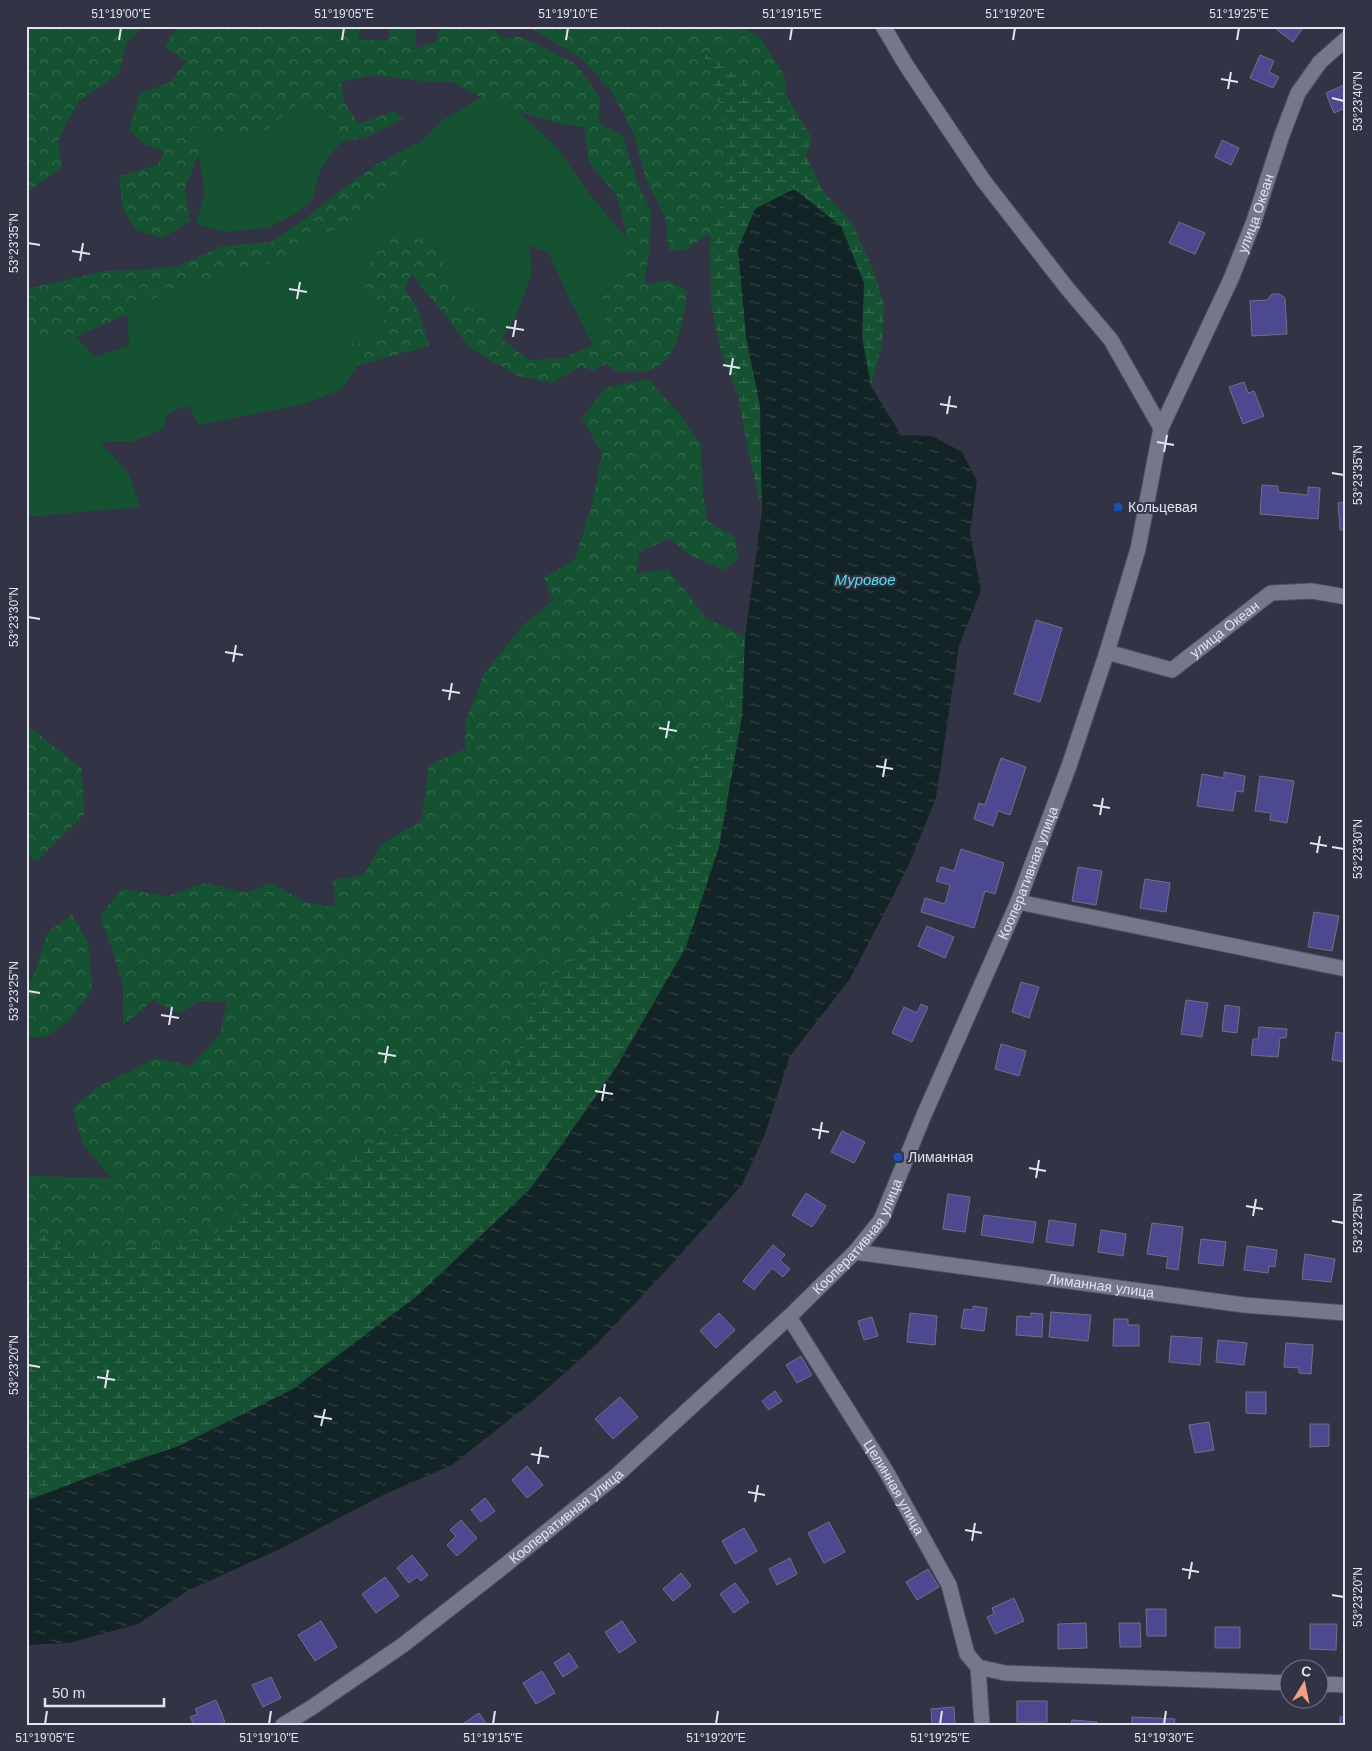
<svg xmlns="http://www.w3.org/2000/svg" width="1372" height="1751" viewBox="0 0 1372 1751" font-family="Arial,sans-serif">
  <defs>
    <pattern id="forest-crowns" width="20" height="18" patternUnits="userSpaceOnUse" patternTransform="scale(1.25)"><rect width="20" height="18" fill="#155231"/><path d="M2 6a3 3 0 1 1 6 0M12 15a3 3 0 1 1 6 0" fill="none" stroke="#376b4f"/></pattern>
    <pattern id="wetland-marsh" width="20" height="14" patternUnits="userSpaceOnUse" patternTransform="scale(1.25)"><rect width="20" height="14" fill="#155231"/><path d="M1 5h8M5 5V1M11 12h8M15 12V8" fill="none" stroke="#376b4f"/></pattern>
    <pattern id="water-ripples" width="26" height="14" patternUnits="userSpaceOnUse" patternTransform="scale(1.25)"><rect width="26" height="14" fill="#132426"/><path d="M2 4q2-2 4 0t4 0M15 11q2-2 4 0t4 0" fill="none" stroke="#354446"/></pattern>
  </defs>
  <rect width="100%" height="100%" fill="#323345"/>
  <path fill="#155231" d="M481 97 519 112 559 150 590 195 628 240 625 276 602 294 605 321 593 345 567 294 548 252 529 246 532 274 517 313 502 339 481 312 459 304 446 276 435 239 358 290 384 319 383 340 350 344 358 365 342 389 304 404 199 425 188 405 167 414 164 429 134 441H99L129 474 140 507 26 517V335L76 337 95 357 129 345 127 314 169 290 284 259 422 141 443 120Z
    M301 100 330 117 340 143 321 168 312 200 297 213 267 228 225 232 196 224 205 193 199 155 192 126 223 137 262 133Z"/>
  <path fill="url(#forest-crowns)" d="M26 26H143L126 44 119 74 79 101 58 140 62 168 26 193Z
    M177 26H362L358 40H388L390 26H416L415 49 437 41 439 26H489L504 39 517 36 535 43 576 64 600 98 599 123 623 136 638 183 651 212 650 245 644 285 667 280 687 291C684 317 679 360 651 370 641 373 626 371 616 372L607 363 593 371 581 366 552 383 518 376 470 348 439 307 411 274 405 289 420 314 429 346 358 365 349 344 383 340 384 319 358 291 370 263 384 236 415 231 435 239 446 276 459 304 481 312 502 339 529 360 563 358 593 345 605 321 602 294 625 276 628 240 617 196 589 163 584 127 562 124 519 112 481 97 451 82 421 81 373 75 341 82 344 101 358 124 395 111 403 119 371 135 340 143 329 117 301 101 262 133 223 137 192 127 199 154 185 188 190 221 163 238 136 230 123 210 119 176 157 165 165 152 144 144 129 130 140 93 169 83 187 61 165 48Z
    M527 26H741L761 38 785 77V94L751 88 731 62 704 54 717 94 725 143 723 200 710 233 685 250 669 251 665 217 646 180 634 134 612 92 582 59Z
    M422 141 393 179 353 219 284 259 169 290 127 314 76 337 26 335V289L104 271 138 270 178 266 223 246 271 242 303 220 341 190 379 163Z
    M648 379 676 410 701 444 703 492 707 521 735 537 738 560 723 570 688 554 669 538 639 553 637 574 668 569 706 618 745 637 724 674 717 733 679 790 675 845 636 894 532 1001 516 1065 467 1084 411 1129 338 1157 305 1184 255 1192 213 1236 162 1245 73 1252 41 1233 26 1240V1176L112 1178 83 1145 72 1108 100 1086 156 1058 190 1066 220 1035 227 1002 199 1001 179 1014 153 1000 123 1026V986L113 952 100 916 122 889 167 896 204 883 246 893 271 883 308 903 336 907 333 880 364 875 381 844 421 821 429 765 465 749 466 720 484 674 522 626 553 600 544 578 575 559 592 504 602 453 582 418 605 388Z
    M26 727 35 731 82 769 84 815 37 861 26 855Z
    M72 914 88 942 92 990 69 1021 45 1037H26V984L33 978 47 933Z"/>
  <path fill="url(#wetland-marsh)" d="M704 54 731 62 751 88 785 94 812 138 806 156 823 191 852 223 874 272 884 305 882 344 871 386 862 337 864 283 746 337 760 406 762 510 747 446 738 395 721 352 711 305 710 233 723 200 725 143 717 94Z
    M745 637 742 717 719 848 686 947 615 1068 531 1188 416 1297 293 1389 179 1446 113 1468 26 1501V1240L41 1233 73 1252 162 1245 213 1236 255 1192 305 1184 338 1157 411 1129 467 1084 516 1065 532 1001 636 894 675 845 679 789 717 733 724 674Z"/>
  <path fill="url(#water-ripples)" d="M794 189 841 226 864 283 862 337 871 386 901 435 932 436 962 452 977 481 970 533 981 590 959 646 936 798 907 869 850 979 790 1056 765 1134 742 1185 673 1263 596 1345 533 1401 452 1465 381 1496 282 1548 187 1591 138 1624 69 1643 26 1645V1501L113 1468 179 1446 293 1389 416 1297 531 1188 616 1068 686 947 719 847 742 717 745 637 762 510 760 406 746 337 738 249 755 209Z"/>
  <path fill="#4c4990" stroke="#707186" d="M1280 26H1304L1293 42 1277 30Z
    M1260 55 1274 61 1269 72 1279 77 1273 88 1250 78Z
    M1346 84V108L1334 113 1326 93Z
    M1222 140 1239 148 1231 165 1215 157Z
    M1179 222 1205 233 1195 254 1169 243Z
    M1272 294H1279L1285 298 1287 334 1252 336 1250 301 1267 300Z
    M1244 382 1248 393 1254 391 1264 416 1243 424 1229 387Z
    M1262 485 1278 486V492L1308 495V487L1320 488 1318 519 1260 514Z
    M1346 502V530H1340L1338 503Z
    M1036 620 1062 628 1040 702 1014 694Z
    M1001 758 1026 767 1010 815 998 811 993 826 974 819 979 803 985 805Z
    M1224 772 1245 776 1243 792 1236 791 1233 811 1197 806 1202 774 1224 778Z
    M1260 776 1294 781 1287 823 1270 820 1271 813 1255 811Z
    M961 849 1004 863 995 894 985 891 974 928 921 912 925 898 945 904 950 885 936 881 941 867 954 871Z
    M1078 867 1102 871 1096 905 1072 901Z
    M1145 879 1170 883 1166 912 1140 908Z
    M1314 912 1339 916 1332 951 1308 947Z
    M927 926 954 937 945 958 918 946Z
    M1021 982 1039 987 1029 1018 1012 1012Z
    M1186 1000 1208 1003 1202 1037 1181 1034Z
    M921 1004 928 1007 912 1042 892 1033 904 1007 917 1013Z
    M1225 1005 1240 1007 1237 1033 1222 1031Z
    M1259 1027 1287 1029 1286 1038H1280L1278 1057 1251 1055 1253 1039H1258Z
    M1336 1032 1346 1034V1062L1332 1060Z
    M1001 1044 1026 1051 1019 1076 995 1069Z
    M842 1131 865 1142 854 1163 831 1152Z
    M806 1193 826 1206 812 1227 792 1215Z
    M948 1194 970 1197 965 1232 943 1229Z
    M984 1215 1036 1222 1033 1243 981 1235Z
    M1049 1220 1076 1224 1073 1246 1046 1242Z
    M1152 1223 1183 1227 1178 1270 1166 1268 1168 1257 1147 1254Z
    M1101 1230 1126 1234 1123 1256 1098 1252Z
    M1201 1239 1226 1242 1223 1266 1198 1263Z
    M773 1245 785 1255 780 1260 790 1269 783 1277 772 1268 754 1290 743 1281Z
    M1247 1246 1277 1250 1275 1267 1269 1266 1268 1273 1244 1270Z
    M1305 1254 1335 1259 1331 1282 1302 1279Z
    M973 1306 987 1308 984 1331 961 1328 964 1309 973 1310Z
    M1051 1312 1091 1315 1088 1341 1049 1337Z
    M719 1313 735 1330 716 1348 700 1331Z
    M910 1313 937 1316 935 1345 907 1342Z
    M1031 1313 1043 1314 1042 1337 1016 1335 1017 1316 1031 1317Z
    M872 1317 878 1336 864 1340 858 1321Z
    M1114 1319H1128V1325H1139V1346H1113Z
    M1171 1336 1202 1338 1200 1365 1169 1362Z
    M1218 1340 1247 1343 1244 1365 1216 1362Z
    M1286 1343 1313 1345 1311 1374 1299 1373V1368L1284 1367Z
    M801 1356 812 1375 797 1383 786 1365Z
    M775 1391 782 1401 769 1410 762 1401Z
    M1246 1392H1266V1414L1246 1413Z
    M620 1397 638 1417 613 1439 595 1419Z
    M1209 1422 1214 1450 1195 1453 1189 1425Z
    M1310 1424H1329V1446L1310 1447Z
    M527 1466 543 1485 527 1498 512 1480Z
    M485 1498 495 1511 481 1522 471 1510Z
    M461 1520 477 1538 457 1556 447 1545 456 1536 450 1530Z
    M829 1522 845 1552 824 1563 808 1533Z
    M744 1528 757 1551 735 1564 722 1541Z
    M412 1555 428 1575 421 1581 417 1577 409 1583 397 1568Z
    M790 1558 797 1574 777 1585 769 1569Z
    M928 1569 939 1587 917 1600 906 1582Z
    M681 1573 691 1586 673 1601 663 1589Z
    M385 1577 399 1596 376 1613 362 1594Z
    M735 1583 749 1602 734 1613 720 1594Z
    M1014 1598 1024 1621 995 1634 987 1617 994 1614 992 1608Z
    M1146 1609H1166V1636H1147Z
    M321 1621 337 1647 315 1661 298 1635Z
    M622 1621 636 1642 619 1653 605 1632Z
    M1086 1623 1087 1648 1058 1649V1624Z
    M1119 1623H1140L1141 1647H1120Z
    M1310 1624H1337L1336 1650 1310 1649Z
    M1215 1627H1240V1648H1215Z
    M569 1653 578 1667 563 1677 554 1663Z
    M542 1671 555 1693 536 1704 523 1683Z
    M271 1677 281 1698 263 1707 252 1685Z
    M216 1700 225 1722 218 1725H194L190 1717 198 1714 195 1709Z
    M1017 1701H1047V1722H1017Z
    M954 1707 955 1725H932L931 1709Z
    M479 1713 487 1725H461Z
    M1132 1717 1175 1719 1174 1725H1132Z
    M1340 1717H1346V1725H1340Z
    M1072 1720 1097 1722 1096 1725H1071Z"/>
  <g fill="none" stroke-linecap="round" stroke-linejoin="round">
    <g stroke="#4e4f5e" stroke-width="17">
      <g id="minor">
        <path d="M883 26 906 65 983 180 1067 288 1111 340 1161 428"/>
        <path id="s1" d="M1107 652 1172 670 1271 593 1312 591 1346 597"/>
        <path d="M1018 902 1346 969"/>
        <path id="s2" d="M855 1252 1244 1305 1346 1313"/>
        <path id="s3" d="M789 1317 886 1471 949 1585 967 1654 978 1667 1005 1673 1290 1683"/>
        <path d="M978 1667 982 1725"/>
        <path d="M1320 1684 1346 1685"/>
        <path id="s4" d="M283 1725 311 1708 403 1645 499 1570 617 1475 789 1317 855 1252 881 1220 924 1115 1018 902 1069 766 1107 652 1138 549 1161 428 1231 279 1254 221 1282 135 1298 93 1320 62 1346 39"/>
      </g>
    </g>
    <use href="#minor" stroke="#76778d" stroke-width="15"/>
  </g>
  <path fill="none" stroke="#e2e3ef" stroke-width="2" d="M119 40 121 28M342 40 344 28M566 40 568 28M790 40 792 28M1013 40 1015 28M1237 40 1239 28M1221 79 1238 82M1228 89 1231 72M1332 98 1344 101M28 243 40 245M72 251 90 254M80 261 83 243M289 289 307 292M297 299 300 282M506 327 524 330M513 337 516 320M723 365 740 368M730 375 733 358M940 404 957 407M947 414 950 396M1157 442 1174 445M1164 452 1167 435M1332 473 1344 475M28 617 40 619M225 652 243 655M233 662 236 645M442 690 460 693M449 700 452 683M659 728 677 731M666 738 669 721M876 766 893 769M883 777 886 759M1093 805 1110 808M1100 815 1103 798M1310 843 1327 846M1332 847 1344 849M1317 853 1320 836M28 991 40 993M161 1015 179 1018M169 1025 172 1007M378 1053 396 1056M385 1063 388 1046M595 1091 613 1094M602 1101 605 1084M812 1129 829 1132M819 1139 822 1122M1029 1168 1046 1171M1036 1178 1039 1160M1246 1206 1263 1209M1253 1216 1256 1199M1332 1221 1344 1223M28 1365 40 1367M97 1377 115 1380M105 1388 108 1370M314 1416 332 1419M321 1426 325 1409M531 1454 549 1457M538 1464 541 1447M748 1492 765 1495M755 1502 758 1485M965 1530 982 1533M972 1541 975 1523M1182 1569 1199 1572M1189 1579 1192 1562M1332 1595 1344 1597M45 1724 47 1711M269 1724 271 1711M493 1724 495 1711M716 1724 718 1711M940 1724 942 1711M1164 1724 1166 1711"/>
  <g fill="#1a4fb4" stroke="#323345" stroke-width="2">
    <rect x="1113" y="502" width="10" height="10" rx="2.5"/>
    <rect x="893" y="1152" width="10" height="10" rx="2.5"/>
  </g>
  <g text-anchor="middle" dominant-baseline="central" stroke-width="4" stroke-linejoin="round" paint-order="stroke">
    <g font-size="14" fill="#e2e3ef" stroke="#323345">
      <text stroke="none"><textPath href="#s4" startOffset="1862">улица Океан</textPath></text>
      <text stroke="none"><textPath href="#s1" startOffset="134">улица Океан</textPath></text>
      <text stroke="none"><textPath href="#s4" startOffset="1162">Кооперативная улица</textPath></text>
      <text stroke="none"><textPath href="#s4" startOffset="758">Кооперативная улица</textPath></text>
      <text stroke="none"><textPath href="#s2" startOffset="248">Лиманная улица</textPath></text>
      <text stroke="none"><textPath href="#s3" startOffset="200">Целинная улица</textPath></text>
      <text stroke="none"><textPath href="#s4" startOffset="352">Кооперативная улица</textPath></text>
    </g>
    <g font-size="14" fill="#e2e3ef" stroke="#323345" text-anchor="start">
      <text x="1128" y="507">Кольцевая</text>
      <text x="908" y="1157">Лиманная</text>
    </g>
    <g font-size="15" font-style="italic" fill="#59dcea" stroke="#323345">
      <text x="865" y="579">Муровое</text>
    </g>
  </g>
  <rect width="1372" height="1751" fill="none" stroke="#323345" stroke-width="55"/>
  <g transform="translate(1304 1684) rotate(10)"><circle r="24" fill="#323345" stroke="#787989"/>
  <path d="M0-4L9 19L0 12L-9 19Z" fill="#f39f84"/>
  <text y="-8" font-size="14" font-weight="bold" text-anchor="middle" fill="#e2e3ef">С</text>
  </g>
  <path d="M45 1698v8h119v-8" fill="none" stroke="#e2e3ef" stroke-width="2.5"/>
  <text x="52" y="1698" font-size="15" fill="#e2e3ef" stroke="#323345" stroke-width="4" paint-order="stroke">50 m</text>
  <rect x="28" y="28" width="1316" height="1696" fill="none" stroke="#e2e3ef" stroke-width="2"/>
  <g font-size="12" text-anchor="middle" fill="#e2e3ef">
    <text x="121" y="18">51°19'00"E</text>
    <text x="344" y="18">51°19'05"E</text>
    <text x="568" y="18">51°19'10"E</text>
    <text x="792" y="18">51°19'15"E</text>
    <text x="1015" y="18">51°19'20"E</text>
    <text x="1239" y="18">51°19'25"E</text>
    <text transform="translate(1358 101) rotate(-90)" y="4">53°23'40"N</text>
    <text transform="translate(14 243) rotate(-90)" y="4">53°23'35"N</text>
    <text transform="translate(1358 475) rotate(-90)" y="4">53°23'35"N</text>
    <text transform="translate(14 617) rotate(-90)" y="4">53°23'30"N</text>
    <text transform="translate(1358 849) rotate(-90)" y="4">53°23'30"N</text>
    <text transform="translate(14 991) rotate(-90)" y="4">53°23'25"N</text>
    <text transform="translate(1358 1223) rotate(-90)" y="4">53°23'25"N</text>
    <text transform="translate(14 1365) rotate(-90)" y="4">53°23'20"N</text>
    <text transform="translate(1358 1597) rotate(-90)" y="4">53°23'20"N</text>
    <text x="45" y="1742">51°19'05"E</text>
    <text x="269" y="1742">51°19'10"E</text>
    <text x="493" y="1742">51°19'15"E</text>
    <text x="716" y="1742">51°19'20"E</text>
    <text x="940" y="1742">51°19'25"E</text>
    <text x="1164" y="1742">51°19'30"E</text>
  </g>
</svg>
